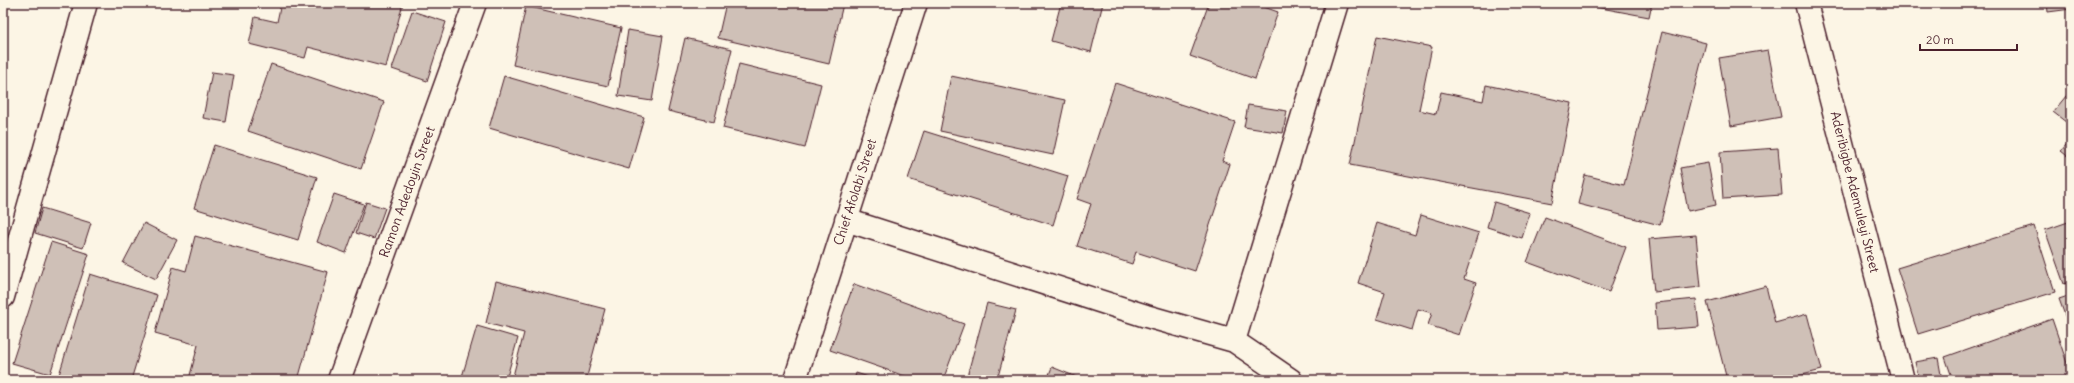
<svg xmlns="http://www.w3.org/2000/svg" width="2074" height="383" viewBox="0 0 2074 383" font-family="Delius,sans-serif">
  <rect width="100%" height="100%" fill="#fcf5e5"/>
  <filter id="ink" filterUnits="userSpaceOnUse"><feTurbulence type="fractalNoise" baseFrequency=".025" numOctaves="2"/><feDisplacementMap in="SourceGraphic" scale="8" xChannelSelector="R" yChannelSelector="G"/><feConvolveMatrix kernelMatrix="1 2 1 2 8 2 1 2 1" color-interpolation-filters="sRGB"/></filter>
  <g filter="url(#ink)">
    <path fill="#cfc0b7" stroke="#4a1f2b" d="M281 3H403L386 67 308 47 305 58 249 44 255 17 277 22Z
      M726 3 843 4 829 64 718 38Z
      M1061 3H1103L1091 52 1051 41Z
      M1209 3H1253L1278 12 1255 79 1190 56Z
      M1574 3H1652L1649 17Z
      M2047 3H2071V9L2048 12Z
      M526 6 621 28 608 86 513 65Z
      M412 11 446 22 427 81 392 69Z
      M628 30 663 36 652 101 618 96Z
      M1662 32 1706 43 1660 225 1578 204 1585 175 1624 185Z
      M1377 36 1432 47 1419 110 1436 114 1441 92 1483 101 1486 85 1572 103 1552 203 1350 165Z
      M685 38 732 49 714 122 668 111Z
      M1768 50 1781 117 1731 126 1719 58Z
      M271 64 384 102 361 169 248 131Z
      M739 64 821 84 805 148 723 128Z
      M212 72 234 75 226 122 203 118Z
      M504 76 644 117 629 169 489 128Z
      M951 76 1065 100 1053 155 940 131Z
      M1115 83 1235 122 1222 161 1230 164 1195 271 1136 252 1132 264 1077 246 1091 204 1077 199Z
      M2071 90V126L2053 112Z
      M1248 105 1287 111 1283 133 1244 127Z
      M924 131 1068 176 1053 225 908 179Z
      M2071 139V159L2061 151Z
      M214 145 317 177 298 240 194 208Z
      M1778 148 1782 195 1723 199 1720 152Z
      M1708 163 1716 205 1688 211 1680 168Z
      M334 194 364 204 346 253 317 242Z
      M366 202 385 208 374 239 356 233Z
      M1494 202 1530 213 1522 238 1487 227Z
      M42 208 91 223 83 248 35 233Z
      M1421 215 1479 233 1464 279 1476 283 1459 335 1428 325 1432 313 1418 309 1412 330 1377 319 1385 292 1358 283 1377 223 1415 235Z
      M1545 217 1626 247 1609 292 1527 262Z
      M2071 221V282L2064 284 2045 230Z
      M144 223 177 240 156 279 123 263Z
      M2034 226 2055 292 1918 334 1897 268Z
      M1696 235 1701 287 1654 292 1649 239Z
      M195 236 328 272 298 380 189 379 198 345 155 333 173 267 186 271Z
      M51 242 89 254 50 374 12 363Z
      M90 274 157 295 131 380H63L58 378Z
      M496 281 605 309 586 380H512L524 333 486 323Z
      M854 284 964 324 943 380H916L830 350Z
      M1766 286 1775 323 1807 314 1822 370 1782 380H1727L1707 302Z
      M2071 295V332L2059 299Z
      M1696 299 1699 327 1657 330 1655 303Z
      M987 303 1016 310 997 380H966Z
      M2052 319 2071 375 2055 380H1953L1945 357Z
      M477 326 518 338 506 380H461Z
      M1938 358 1942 380H1919L1915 362Z
      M1052 367 1084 380H1047Z
      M856 373 878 380H854Z"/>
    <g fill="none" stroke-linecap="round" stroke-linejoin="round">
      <g stroke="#4a1f2b" stroke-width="25">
        <path id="minor" d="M1806 3 1903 380
          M846 220 1146 316 1234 341 1291 380
          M3 297 86 3
          M1234 341 1337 3
          M339 380 475 3
          M795 380 916 3"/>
      </g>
      <use href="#minor" stroke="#fcf5e5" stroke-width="22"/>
    </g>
  </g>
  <g text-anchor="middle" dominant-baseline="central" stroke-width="3" stroke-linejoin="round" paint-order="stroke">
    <g font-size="13" fill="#4a1f2b" stroke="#fcf5e5">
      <text transform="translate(407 192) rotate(-70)">Ramon Adedoyin Street</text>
      <text transform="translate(855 192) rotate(-72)">Chief Afolabi Street</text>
      <text transform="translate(1855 192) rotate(76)">Aderibigbe Ademuleyi Street</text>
    </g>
  </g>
  <rect width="2074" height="383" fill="none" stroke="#fcf5e5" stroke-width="16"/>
  <rect x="8" y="8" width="2058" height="367" fill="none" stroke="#4a1f2b" stroke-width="1.5" filter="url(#ink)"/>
  <path d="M1920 44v6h97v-6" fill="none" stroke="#4a1f2b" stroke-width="2"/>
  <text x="1926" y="44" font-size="12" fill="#4a1f2b" stroke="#fcf5e5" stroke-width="3" paint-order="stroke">20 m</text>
</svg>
